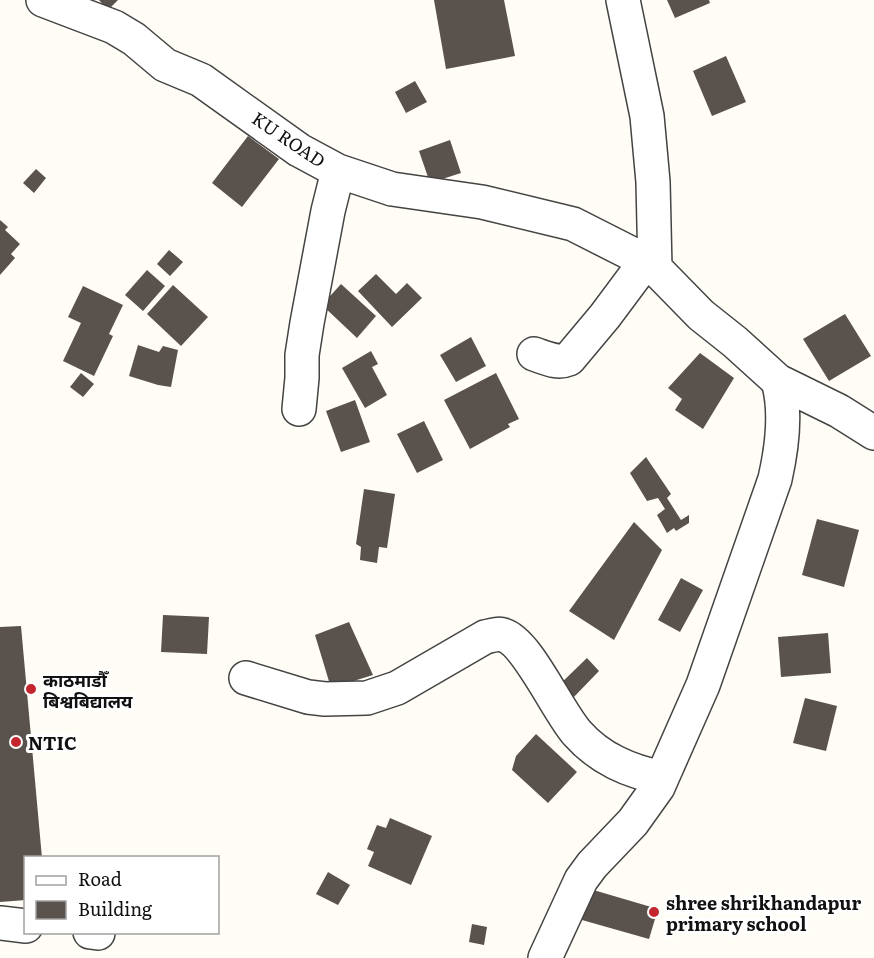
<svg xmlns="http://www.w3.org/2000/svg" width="874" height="958" viewBox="0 0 874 958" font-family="Literata,'Noto Sans Devanagari',serif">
  <rect width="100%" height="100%" fill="#fffdf5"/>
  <path fill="#5a524d" d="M99 0H118L108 10Z
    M434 0H504L515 56 446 69Z
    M667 0H709L710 3 675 18Z
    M726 56 746 102 712 116 693 71Z
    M415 81 427 102 406 113 395 92Z
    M248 136 279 159 242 207 212 183Z
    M450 140 461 173 430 183 419 151Z
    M36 169 46 178 34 193 23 183Z
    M0 220 8 227 5 230 20 244 11 254 15 258 0 275Z
    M169 250 183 262 170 276 157 264Z
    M147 270 165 286 143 311 125 295Z
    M376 274 396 294 407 283 422 298 392 327 358 291Z
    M341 284 376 316 357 338 322 305Z
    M173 285 208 317 181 346 147 314Z
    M83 286 123 305 109 334 113 336 94 376 63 361 81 323 68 317Z
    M845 314 871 356 829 381 803 339Z
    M471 337 486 366 456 382 440 355Z
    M138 345 159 352 163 346 178 350 171 387 158 385 129 376Z
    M371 351 378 364 372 367 387 395 365 408 342 368Z
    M700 353 734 378 703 429 675 410 682 399 668 388Z
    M81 373 94 384 83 397 70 387Z
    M496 373 519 419 508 424 510 427 470 449 444 400Z
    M355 400 370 442 341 452 326 411Z
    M424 421 443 460 417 473 397 434Z
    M646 457 671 494 667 498 681 520 689 515V523L676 531 674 528 667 533 657 515 665 509 658 498 647 501 630 473Z
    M364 489 395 494 387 548 379 547 377 563 360 560 361 547 356 544Z
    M817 519 859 530 844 587 802 575Z
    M634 522 662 550 614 640 569 611Z
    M681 578 703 590 680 632 658 620Z
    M163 615 209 617 207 654 161 652Z
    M349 622 373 675 331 688 315 635Z
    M21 626 42 858H26V900L0 902V627Z
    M828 633 831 673 781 677 778 637Z
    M587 658 599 671 571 700 558 686Z
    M805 698 837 706 826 751 793 743Z
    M536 734 577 772 548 803 512 770 516 756Z
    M390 818 432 836 411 885 368 866 374 852 367 849 377 825 386 828Z
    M328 872 350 885 338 905 316 894Z
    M590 889 658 909 649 939 582 920Z
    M472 924 487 927 484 945 469 942Z"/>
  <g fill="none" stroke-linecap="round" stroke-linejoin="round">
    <g stroke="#444" stroke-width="36">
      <path id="minor" d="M43 0 114 27 134 39 165 65 201 80 299 150 338 171 392 189 482 202 573 224 646 261 655 268 701 315 735 342 778 381 839 411 874 433
        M623 0 647 116 653 182 655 268
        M534 354C546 358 557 364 569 359L605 316 646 261
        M299 409 302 378V355L307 323 328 211 338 171
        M246 678 308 697 325 699 367 698 397 688 485 637C490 636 498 633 503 635 527 641 558 712 577 733 600 759 629 771 662 778
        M0 923 26 926
        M90 932 98 933
        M545 958 581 880 592 865 633 822 658 787 703 685 775 479C782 448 787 412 778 381"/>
    </g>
    <use href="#minor" stroke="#fff" stroke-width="33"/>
  </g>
  <g fill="#c4262e" stroke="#fff" stroke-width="2">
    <circle cx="31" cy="689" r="6"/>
    <circle cx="16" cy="742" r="6"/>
    <circle cx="654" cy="912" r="6"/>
  </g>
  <g text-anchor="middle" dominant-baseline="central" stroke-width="6" stroke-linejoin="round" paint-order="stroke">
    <g font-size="18" fill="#111" stroke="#fff">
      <text transform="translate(289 139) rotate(34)">KU ROAD</text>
    </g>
    <g font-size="18" font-weight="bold" fill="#111" stroke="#fff" text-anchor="start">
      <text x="43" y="679">काठमाडौँ<tspan x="43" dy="21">बिश्वबिद्यालय</tspan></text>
      <text x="28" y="742">NTIC</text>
      <text x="666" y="902">shree shrikhandapur<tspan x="666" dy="21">primary school</tspan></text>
    </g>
  </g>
  <rect x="24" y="856" width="195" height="78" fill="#ffffff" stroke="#a0a0a0" stroke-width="1.5"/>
  <rect x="36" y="876" width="30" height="9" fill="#ffffff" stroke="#a0a0a0" stroke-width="1.5"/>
  <text x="78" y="886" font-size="18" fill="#111111">Road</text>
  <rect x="36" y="901" width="30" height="18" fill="#5a524d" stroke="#a0a0a0" stroke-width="1.5"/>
  <text x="78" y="916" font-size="18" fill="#111111">Building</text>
</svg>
